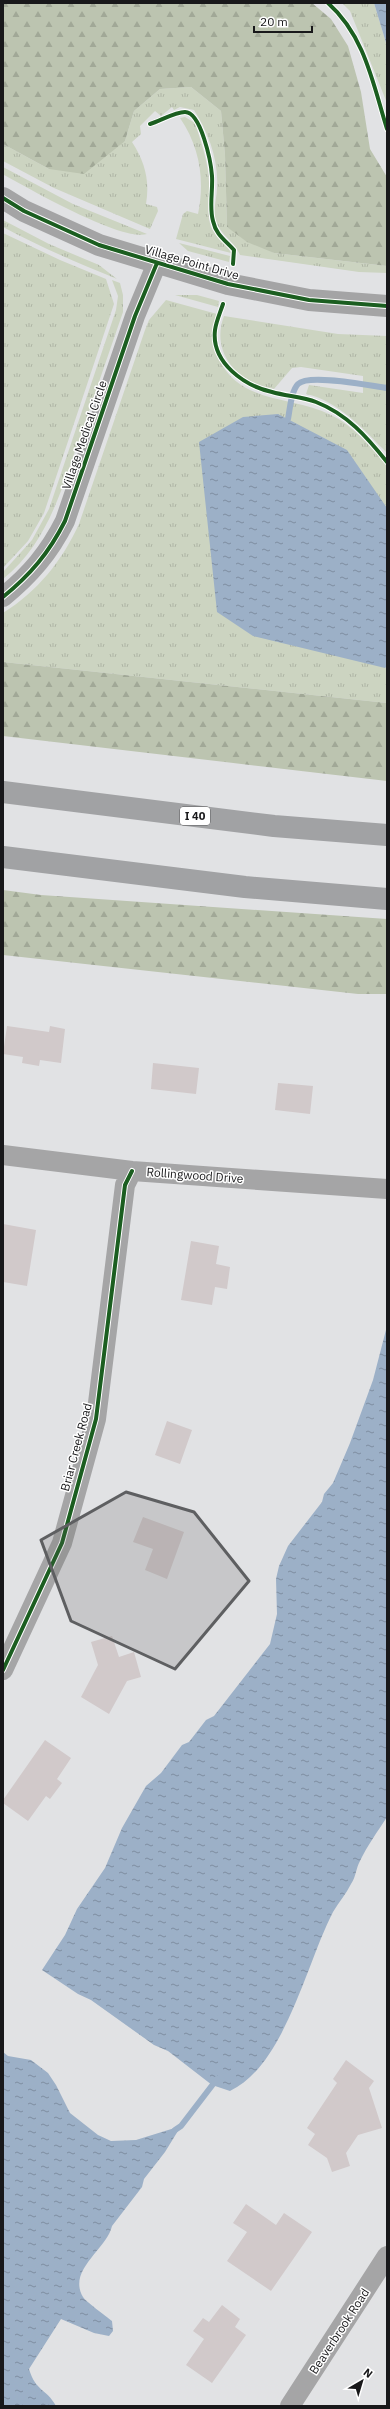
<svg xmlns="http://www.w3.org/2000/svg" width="390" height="2409" viewBox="0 0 390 2409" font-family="'IBM Plex Sans',sans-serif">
  <defs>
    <pattern id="grass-tufts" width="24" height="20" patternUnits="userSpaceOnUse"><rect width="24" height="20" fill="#ccd4c1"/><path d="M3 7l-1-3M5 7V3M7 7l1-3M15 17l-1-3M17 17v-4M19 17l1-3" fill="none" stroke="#aeb5a5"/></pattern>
    <pattern id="forest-firs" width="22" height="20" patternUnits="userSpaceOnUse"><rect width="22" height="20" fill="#bcc4b0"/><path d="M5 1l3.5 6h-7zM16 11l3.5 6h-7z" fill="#a1a897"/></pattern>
    <pattern id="water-ripples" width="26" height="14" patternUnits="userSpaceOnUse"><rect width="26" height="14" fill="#9cb0c7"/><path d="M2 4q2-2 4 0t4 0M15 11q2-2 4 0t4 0" fill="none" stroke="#7e8ea1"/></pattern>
  </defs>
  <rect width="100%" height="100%" fill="#e1e2e4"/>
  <path fill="url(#grass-tufts)" d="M342 3H374L387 46V103L350 11Z
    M191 87 221 111 225 155 227 227 274 253 387 266V273L359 272 240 255C234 240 219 235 215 218 213 209 217 197 217 188 219 160 208 132 194 110L180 107 174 110 172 107 161 116 155 111 140 126 141 134 132 142C145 162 150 181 146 204L157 207 158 211 150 229 54 188 3 161V144L49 169 125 141 134 111 160 89Z
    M185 117 195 123C201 142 209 164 209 183 210 198 206 212 211 227 216 238 227 243 231 253L176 239 183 214 187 211 198 214C205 181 200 147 180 118Z
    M3 167 73 204 147 234C122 242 30 189 4 175Z
    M3 220 49 244 99 265 117 279C78 263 40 247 3 227Z
    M3 233 60 260 106 279 114 304 44 513 28 541 3 568Z
    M179 243 230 256 229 262 188 251Z
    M112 280 120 283 123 295V312C109 353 95 393 81 434 62 487 49 542 3 579V572L32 540 49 509 116 310 118 296Z
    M175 295H197L219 301 218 307Z
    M166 300 217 314C213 331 212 345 220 361 241 404 294 396 331 415 354 426 371 447 387 466V703L3 662V613C38 591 62 561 79 524L145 330 149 320Z
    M224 316 338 334 387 336V453C364 430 339 401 306 394L309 385 363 393V376L301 367 292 368 274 389C238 383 210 353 224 316Z"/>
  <path fill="url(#forest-firs)" d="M3 3H312L331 19 348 46 361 92 370 149 387 177V266L274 253 247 242 227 227 225 155 221 111 191 87 160 89 134 111 125 141 84 174 49 169 3 144Z
    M3 662 387 703V781L3 736Z
    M3 890 41 895 387 919V994H358L3 955Z"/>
  <path fill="url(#water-ripples)" d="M374 3H387V46Z
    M278 414 347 450 387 508V666L385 668 253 636 217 612 199 442 243 417Z
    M387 1326V1817C378 1831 367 1846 360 1861 356 1868 356 1877 351 1884 346 1894 339 1902 333 1912 306 1964 285 2065 230 2091L212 2085 168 2051 154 2045 91 2000 78 1994 42 1970 65 1935 77 1909 105 1868 122 1828 146 1786 161 1773 182 1745 189 1742 206 1720 214 1716 270 1644 277 1614 276 1579 279 1566 288 1546 322 1502 324 1494 333 1483 350 1443 373 1380Z
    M3 2052 8 2056 31 2060 48 2073 56 2085 70 2113 98 2135 111 2141 136 2140 181 2126 165 2152 144 2179 142 2187 112 2226C107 2249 67 2270 83 2297 85 2301 106 2316 112 2321L113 2331 109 2336 94 2333 61 2319 29 2369C36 2392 46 2388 56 2406H3Z"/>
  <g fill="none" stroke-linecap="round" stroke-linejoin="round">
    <path stroke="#9cb0c7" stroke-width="6" d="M288 419C290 409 291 391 298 384 309 373 371 386 387 388
      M175 2130 181 2126 217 2079"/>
  </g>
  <path fill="#d1c9ca" d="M7 1026 49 1032 50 1026 65 1029 61 1063 40 1060 39 1066 22 1063 23 1057 3 1054Z
    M153 1063 199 1068 196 1094 151 1089Z
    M278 1083 313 1086 310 1114 275 1110Z
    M3 1224 36 1230 27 1286 3 1282Z
    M191 1241 219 1246 216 1264 230 1267 227 1289 215 1287 212 1305 181 1300Z
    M167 1421 192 1430 180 1464 155 1455Z
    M143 1517 184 1532 167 1579 145 1570 153 1549 133 1542Z
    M112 1636 119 1657 134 1652 141 1677 127 1681 109 1714 81 1697 98 1665 91 1642Z
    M45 1740 71 1758 57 1779 62 1783 50 1799 46 1796 28 1821 3 1803V1800Z
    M346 2060 374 2081 369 2088 382 2128 358 2135 346 2153 350 2166 332 2172 327 2158 308 2145 315 2134 307 2128 337 2083 333 2079Z
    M246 2204 276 2225 284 2213 312 2232 271 2291 227 2261 247 2232 233 2223Z
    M222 2305 240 2319 235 2327 246 2335 212 2383 186 2365 204 2339 193 2331 203 2318 209 2322Z"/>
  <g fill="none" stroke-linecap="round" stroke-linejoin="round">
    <path stroke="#a5a5a6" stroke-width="20" d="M3 597C30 575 49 553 65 521L135 316 157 263
      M3 1155 132 1171 387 1189
      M3 1670 62 1543 96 1419 125 1185 132 1171
      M290 2406 387 2256"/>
    <path stroke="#a4a4a5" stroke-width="22" d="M3 198 24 211 99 245 228 284 309 300 387 306"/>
    <path stroke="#a1a2a4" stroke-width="22" d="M3 792 274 826 387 835
      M3 857 245 887 387 899"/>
    <g stroke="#fff" stroke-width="6">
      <path id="cycleway" d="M328 3C365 36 373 84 387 129
        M150 124C160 121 175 112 185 112 201 112 211 162 212 176 213 191 209 207 213 221 216 235 225 240 234 250L233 264
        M3 198 24 211 99 245 228 284 309 300 387 306
        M223 304C220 313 216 322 215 330 211 363 245 386 272 392 286 396 303 397 316 402 347 414 367 437 387 462
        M3 597C30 575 49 553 65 521L135 316 157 263
        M3 1670 62 1543 96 1419 125 1185 132 1171"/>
    </g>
    <use href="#cycleway" stroke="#1b5e20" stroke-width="4"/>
  </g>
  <path fill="#5e5f61" fill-opacity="0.2" stroke="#5e5f61" stroke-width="3" stroke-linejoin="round" d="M126 1492 194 1512 249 1581 175 1669 71 1621 41 1540Z"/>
  <g text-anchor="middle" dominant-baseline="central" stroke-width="3" stroke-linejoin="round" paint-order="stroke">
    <rect fill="#fff" stroke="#5d5d5f" stroke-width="1" x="180" y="807" width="30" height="18" rx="3"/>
    <g font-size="11" font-weight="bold" fill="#18181a">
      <text x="195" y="816">I 40</text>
    </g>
    <g font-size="12" fill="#18181a" stroke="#fff">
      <text transform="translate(192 262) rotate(16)">Village Point Drive</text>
      <text transform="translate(84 435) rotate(-71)">Village Medical Circle</text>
      <text transform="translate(195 1175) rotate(4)">Rollingwood Drive</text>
      <text transform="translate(76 1447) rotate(-75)">Briar Creek Road</text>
      <text transform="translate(339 2331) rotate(-57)">Beaverbrook Road</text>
    </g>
  </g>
  <rect width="390" height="2409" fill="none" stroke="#18181a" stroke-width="8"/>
  <g transform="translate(362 2381) rotate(38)" stroke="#ffffff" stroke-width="3" paint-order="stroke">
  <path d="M0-3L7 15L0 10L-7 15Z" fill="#18181a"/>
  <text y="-6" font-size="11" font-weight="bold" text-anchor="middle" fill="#18181a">N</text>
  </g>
  <path d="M254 26v6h58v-6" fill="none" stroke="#18181a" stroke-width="2"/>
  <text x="260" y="26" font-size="12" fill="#18181a" stroke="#ffffff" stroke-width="3" paint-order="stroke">20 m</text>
</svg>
